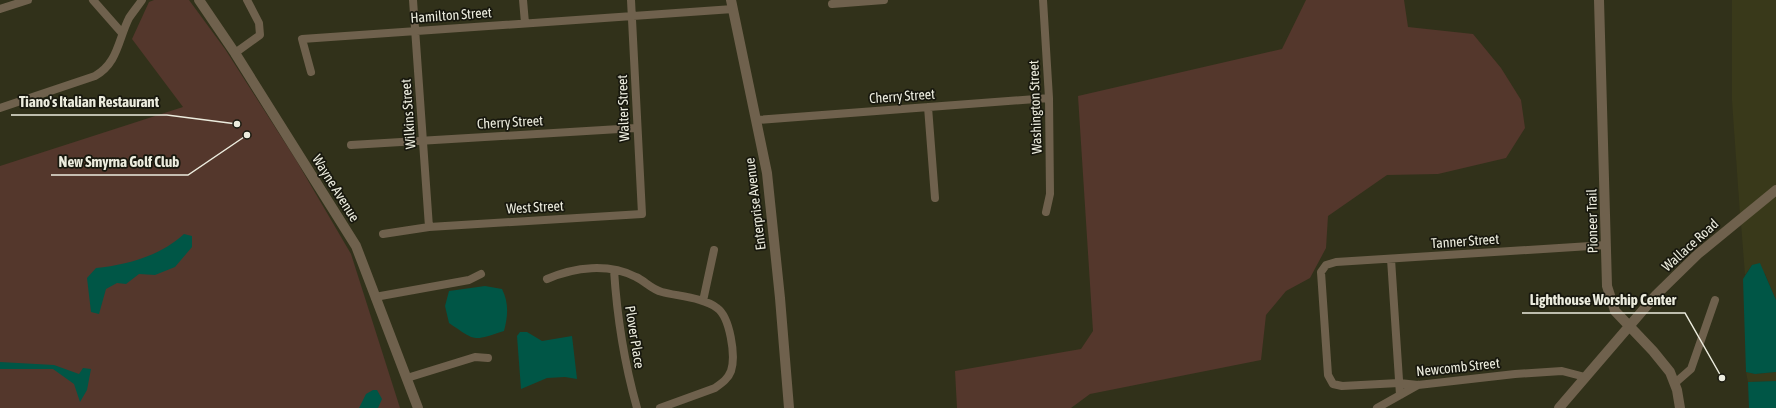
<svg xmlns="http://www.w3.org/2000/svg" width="1776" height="408" viewBox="0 0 1776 408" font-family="'Asap Condensed',sans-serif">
  <rect width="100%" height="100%" fill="#31311a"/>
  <path fill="#39391a" d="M1732 0H1776V185L1740 214 1732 101Z
    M1776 195V300L1765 274 1752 265 1745 275 1741 223Z
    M1746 372 1755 374 1776 372V381L1748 382Z"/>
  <path fill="#54372c" d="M154 0H189L225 49 296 160 351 254 400 408H0V166L183 107 132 39 149 2Z
    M1306 0H1404L1408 27 1473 34 1501 68 1521 100 1525 128 1506 158 1438 174 1387 175 1328 216 1326 248 1310 278 1286 291 1266 315 1261 360 1090 394 1071 408H957L955 371 1081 349 1093 331 1078 96 1282 49Z"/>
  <path fill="#005646" d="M184 234 192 236V247L175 267 155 275 139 274 126 284 117 283 106 289 99 314 91 312 87 278 96 268C127 265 160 256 184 234Z
    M1760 263 1776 300V372L1755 374 1746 372 1743 279 1752 265Z
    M485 286 502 289C509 303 508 316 504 331 472 341 477 342 449 323L445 306 449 291Z
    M520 332H527L542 341 572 336 577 379 565 377 547 378 521 389 517 336Z
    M0 362 54 365 79 374 83 368 91 369 87 390 80 402 74 384 53 369H0Z
    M1776 381V408H1749L1748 382Z
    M373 390H377L382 399 378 408H359L366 394Z"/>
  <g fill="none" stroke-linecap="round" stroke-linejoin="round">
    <path stroke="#6f614d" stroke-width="8" d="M93 0 122 33
      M413 0 429 227
      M523 0 525 23
      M1043 0 1049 98 1050 194 1046 212
      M832 4 884 0
      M0 9 28 0
      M235 53 260 35 259 23 247 0
      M311 72 302 39 733 9
      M928 107 935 198
      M0 108 95 76C118 63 118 40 129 18 133 12 138 6 142 0
      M757 120 1049 98
      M351 145 636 128
      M383 234 429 227 642 214 631 0
      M1391 259 1400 395
      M614 270C617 317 624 362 637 408
      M547 279C575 267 608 263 636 277 645 281 651 289 662 292 677 296 705 298 717 308 730 317 736 356 731 371 728 379 722 383 715 388L660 408
      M375 297 469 280 481 274
      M703 301 714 250
      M1585 377 1562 371 1515 374 1418 385 1399 383 1342 386 1333 384 1328 375 1321 272 1326 265 1336 262 1606 245
      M407 378 475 357 488 358
      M1675 383 1691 369 1715 300
      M1377 408 1418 385"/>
    <path stroke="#6f614d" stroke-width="10" d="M199 0 235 53 356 246 418 408
      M731 0 767 173 780 298 789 408
      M1599 0 1607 286 1615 311 1653 351 1670 372 1677 390 1680 408
      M1559 408 1656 295 1698 254 1776 190"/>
  </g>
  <g text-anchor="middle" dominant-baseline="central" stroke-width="3.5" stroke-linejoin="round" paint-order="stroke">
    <g font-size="14" fill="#ececde" stroke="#18180e">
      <text transform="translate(451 15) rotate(-4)">Hamilton Street</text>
      <text transform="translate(902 96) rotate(-4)">Cherry Street</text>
      <text transform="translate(1035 107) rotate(-92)">Washington Street</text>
      <text transform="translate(623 108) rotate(-92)">Walter Street</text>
      <text transform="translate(408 114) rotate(-94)">Wilkins Street</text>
      <text transform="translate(510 122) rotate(-3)">Cherry Street</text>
      <text transform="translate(336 188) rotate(58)">Wayne Avenue</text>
      <text transform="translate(755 204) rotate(-97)">Enterprise Avenue</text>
      <text transform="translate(535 207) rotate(-3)">West Street</text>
      <text transform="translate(1592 221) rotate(-91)">Pioneer Trail</text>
      <text transform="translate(1465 241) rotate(-4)">Tanner Street</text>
      <text transform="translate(1690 245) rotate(-42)">Wallace Road</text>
      <text transform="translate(635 337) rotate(81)">Plover Place</text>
      <text transform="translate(1458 367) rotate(-6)">Newcomb Street</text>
    </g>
  </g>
  <path fill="none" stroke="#ececde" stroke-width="1.5" d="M237 124L167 115H11M247 135L188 175H51M1722 378L1685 313H1522"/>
  <g fill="#ececde" stroke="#18180e" stroke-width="1.5">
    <circle cx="237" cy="124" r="4"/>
    <circle cx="247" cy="135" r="4"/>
    <circle cx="1722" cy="378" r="4"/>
  </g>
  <g font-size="15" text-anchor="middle" font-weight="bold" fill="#ececde" stroke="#18180e" stroke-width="3.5" stroke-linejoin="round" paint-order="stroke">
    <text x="89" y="107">Tiano's Italian Restaurant</text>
    <text x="119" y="167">New Smyrna Golf Club</text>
    <text x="1603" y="305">Lighthouse Worship Center</text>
  </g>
</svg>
